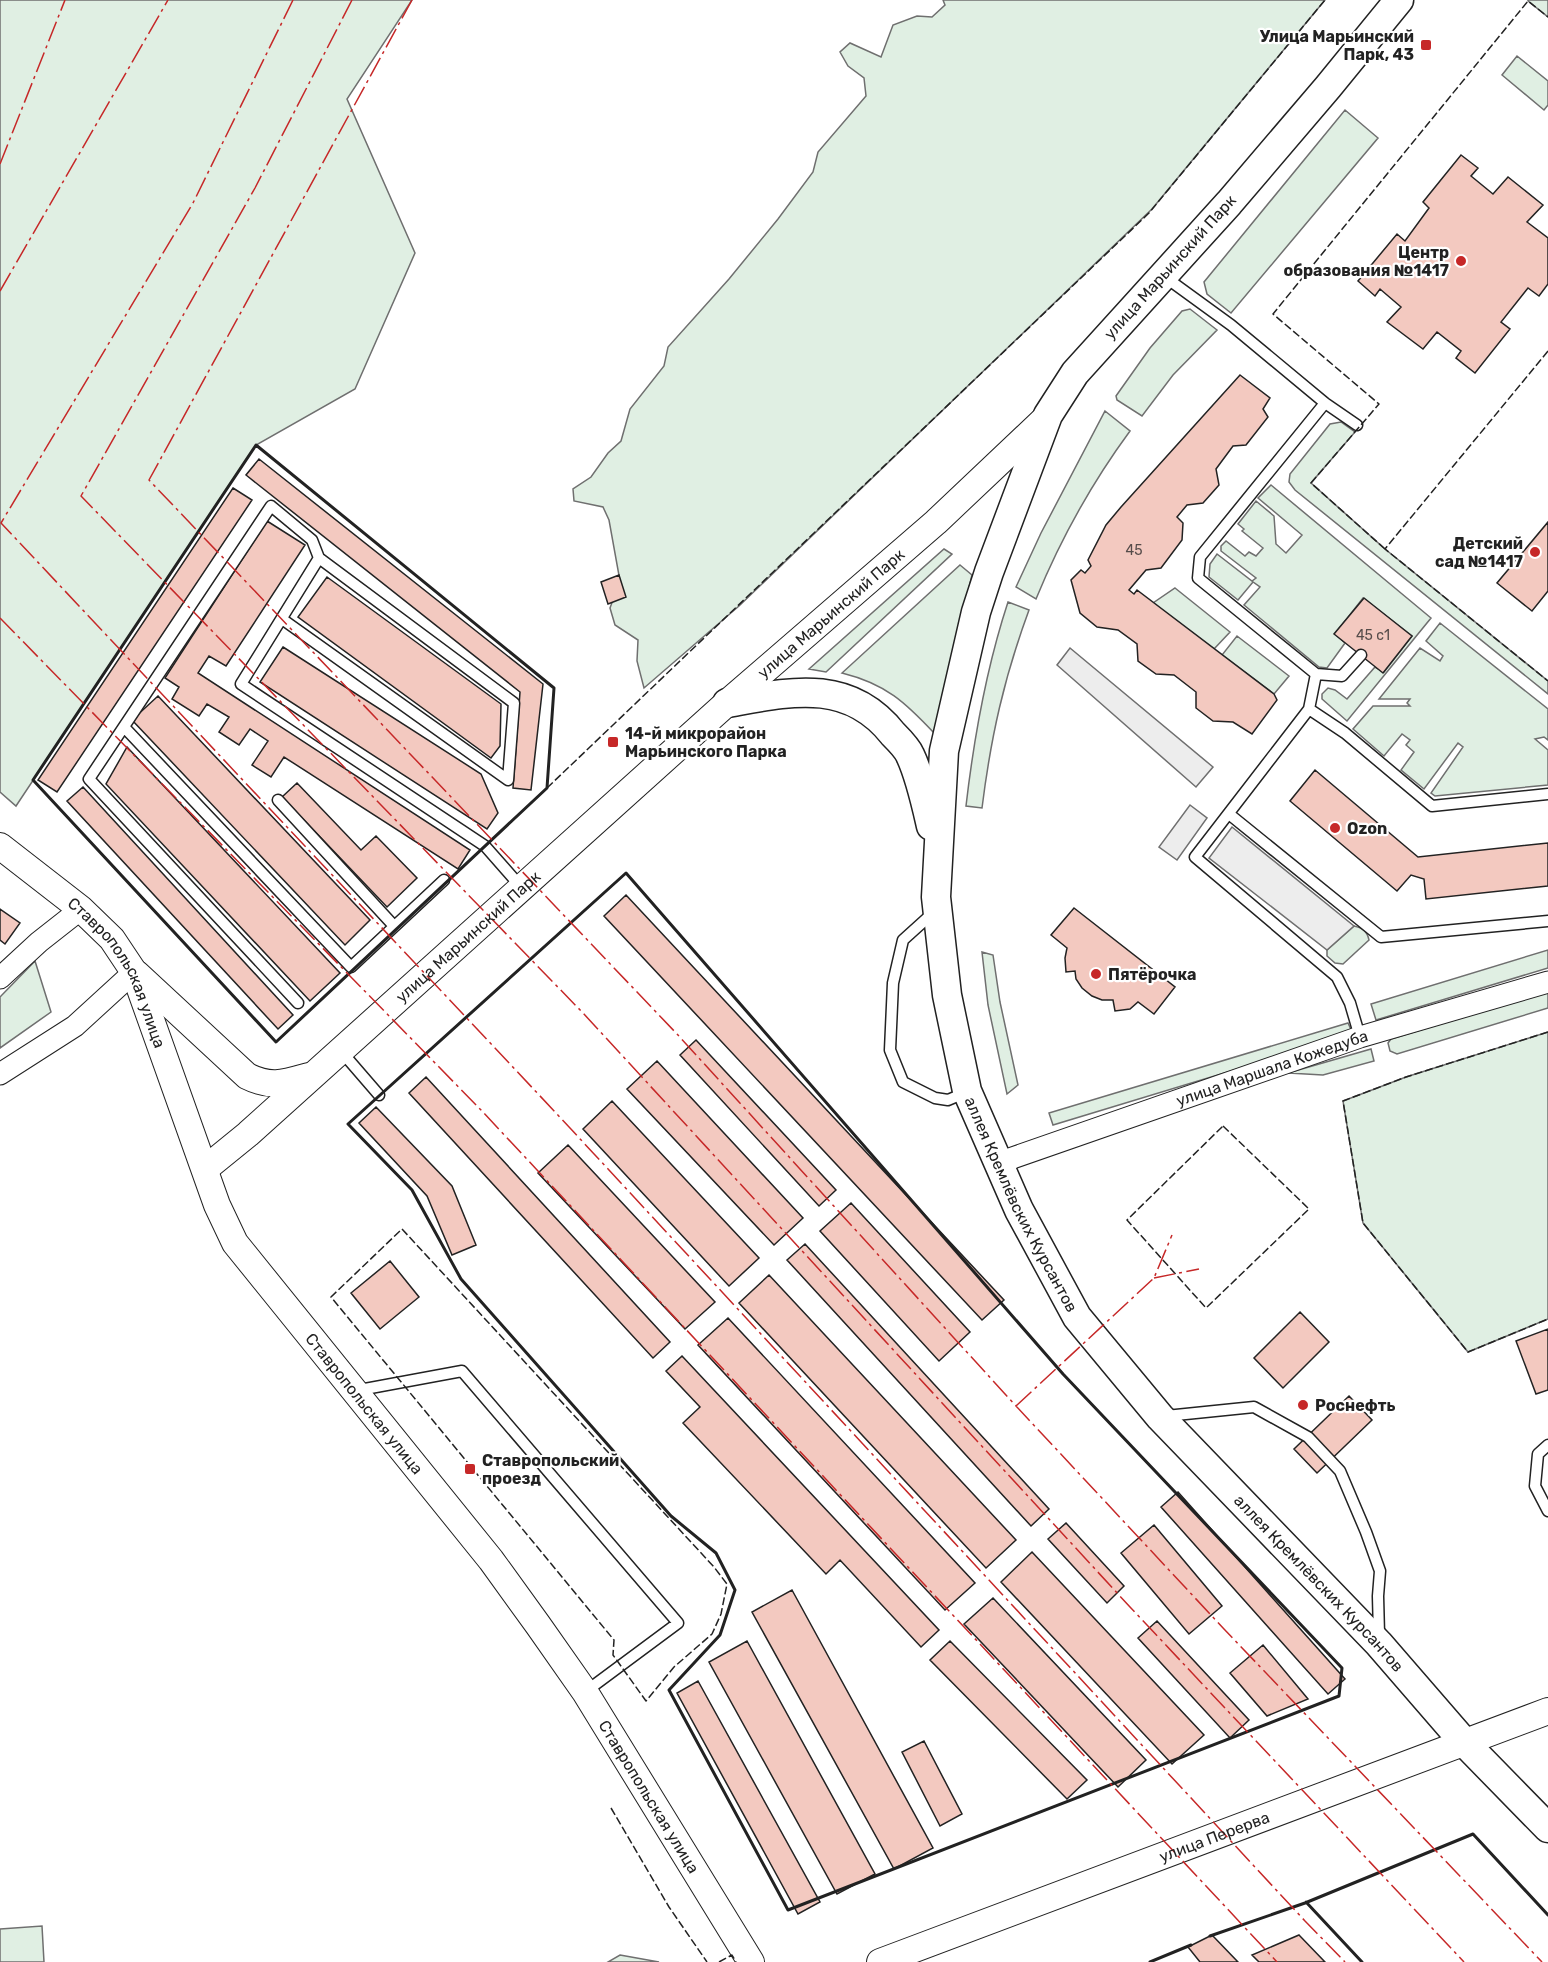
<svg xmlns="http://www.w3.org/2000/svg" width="1548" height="1962" viewBox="0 0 1548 1962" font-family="Rubik,sans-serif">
  <rect width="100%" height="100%" fill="#fff"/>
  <path fill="#e0efe3" stroke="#6f6f6f" stroke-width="1.5" d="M0 0H412L347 99 415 253 355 389 256 445 16 806 0 792Z
    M943 0H1325L1152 209 739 606 644 688 637 661 638 640 615 625 610 608 620 581 609 520 603 507 574 501 573 489 591 477 608 453 621 441 630 409 664 366 668 347 729 279 778 219 813 172 818 152 866 96 864 78 848 66 840 52 850 43 881 57 893 25 917 16 932 17 945 5Z
    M1548 0V17L1528 1V0Z
    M1517 56 1548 81V105L1544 110 1502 75Z
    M1345 110 1378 138 1231 313 1207 294 1204 282Z
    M1190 309 1217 330 1173 375 1142 416 1117 400 1116 396 1150 348 1182 311Z
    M1105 411 1130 431C1091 484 1061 538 1036 599L1016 587 1041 533Z
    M1341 422 1355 432 1311 483 1385 549 1548 681V694L1295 490 1289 482 1290 474 1330 424Z
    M1271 485 1431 618 1347 721 1322 699V694L1328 688 1335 690 1347 699 1375 667 1384 672 1412 636 1363 598 1335 634 1345 643 1327 668 1319 667 1244 605 1260 587 1253 582 1238 600 1209 577 1210 564 1217 554 1252 581 1256 578 1221 551V546L1226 541 1245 556 1249 552 1256 556 1263 548 1242 531 1244 529 1238 524 1256 501 1274 516 1276 544 1286 553 1302 535 1258 498Z
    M944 549 952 554 826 672 809 669Z
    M960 565 972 575 935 734C905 702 886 684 842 673Z
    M1175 588 1230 632 1214 649 1153 603Z
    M1008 602 1029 610C1004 678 991 736 982 808L966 806C974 737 986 669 1008 602Z
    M1440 623 1548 709V740L1544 737 1535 739 1548 750V785L1435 796 1431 793 1463 747 1458 743 1424 789 1401 770 1414 752 1406 745 1410 740 1402 734 1384 756 1353 729 1373 706H1410L1407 703 1410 699H1379L1420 648 1440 661 1443 656 1426 641Z
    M1237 636 1289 676 1274 694 1222 655Z
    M1354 926C1363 928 1367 931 1369 940L1343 964 1335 963 1327 956V950Z
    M1548 950V968L1376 1020 1371 1004Z
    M982 952 993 955 1000 1002 1018 1085 1007 1094 988 1005Z
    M35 961 51 1012 0 1048V997Z
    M1548 991V1008L1397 1054 1390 1051 1388 1043 1391 1039Z
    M1348 1023 1353 1034 1053 1125 1049 1113Z
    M1548 1032V1319L1468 1352 1363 1223 1343 1101 1406 1077Z
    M1371 1049 1374 1061 1323 1075 1288 1073Z
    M42 1926 44 1962H0V1929Z
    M620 1955 659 1962H608Z"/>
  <path fill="#ededed" stroke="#6f6f6f" stroke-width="1.5" d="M1070 648 1213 767 1196 787 1057 665Z
    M1190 805 1207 818 1177 860 1159 847Z
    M1232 827 1354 926 1327 950 1209 858Z"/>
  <path fill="#f3c9c0" stroke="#222" stroke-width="1.5" d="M1461 155 1478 168 1471 176 1493 194 1508 177 1543 205 1527 222 1548 238V284L1539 296 1528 288 1501 322 1510 329 1475 373 1456 358 1461 351 1437 332 1423 349 1387 322 1401 307 1380 289 1375 296 1358 281 1397 234 1405 241 1429 208 1423 202Z
    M1240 375 1270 398 1263 409 1268 417 1246 445 1233 446 1216 469 1219 485 1203 503 1187 505 1177 517 1183 523 1182 540 1161 568 1146 570 1129 590 1134 594 1137 590 1274 694 1277 700 1252 734 1233 722 1213 721 1196 708V692L1174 675 1156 674 1138 661 1137 644 1118 630 1097 627 1080 613 1071 580 1081 570 1085 573 1091 566 1088 560 1106 525 1121 507Z
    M259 459 543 684 531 790 513 788 520 692 246 475Z
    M233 488 252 500 57 792 38 780Z
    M267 521 305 545 226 666 209 656 198 673 470 850 458 869 284 757 271 777 252 765 268 741 250 729 239 745 219 732 229 717 207 704 199 716 172 699 179 687 165 678Z
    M1548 522V591L1532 611 1497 583Z
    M619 575 626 597 608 604 601 582Z
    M327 577 501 704 500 746 491 758 298 617Z
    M1364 598 1412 636 1383 673 1334 634Z
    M283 647 481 774 498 813 487 829 260 682Z
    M158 696 370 920 345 945 132 720Z
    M127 747 340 973 310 1001 106 784Z
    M1315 770 1418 857 1548 843V886L1426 899 1424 879 1411 875 1397 891 1290 801Z
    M297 783 361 850 376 836 417 878 387 907 282 797Z
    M83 787 293 1015 278 1029 67 801Z
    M626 895 1004 1300 982 1320 604 916Z
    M1074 908 1175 987 1154 1014 1138 1002 1130 1009 1115 1011 1113 1000H1102L1092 996 1082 988 1076 979 1075 971 1066 972 1065 958 1067 948 1051 935Z
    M0 909 20 923 5 944 0 940Z
    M696 1040 836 1190 819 1206 680 1055Z
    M657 1061 803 1218 774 1245 627 1089Z
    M426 1077 670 1342 653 1358 409 1093Z
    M612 1101 759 1258 729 1286 583 1129Z
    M376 1107 452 1186 476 1245 452 1255 427 1196 359 1123Z
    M568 1145 715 1302 685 1329 538 1173Z
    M851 1203 970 1332 939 1361 820 1231Z
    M805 1244 1049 1509 1031 1526 787 1260Z
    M390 1261 419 1297 380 1329 351 1293Z
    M769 1275 1016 1540 986 1568 739 1303Z
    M1300 1312 1329 1342 1283 1388 1254 1358Z
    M728 1318 975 1583 945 1610 698 1345Z
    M1548 1329V1390L1536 1394 1516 1341Z
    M682 1356 939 1630 921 1647 840 1560 826 1574 683 1423 700 1407 666 1371Z
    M1349 1396 1372 1420 1317 1473 1294 1449Z
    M1178 1492 1345 1679 1328 1694 1161 1507Z
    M1066 1523 1124 1586 1107 1603 1048 1539Z
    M1154 1525 1222 1606 1189 1634 1121 1553Z
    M1032 1552 1204 1735 1172 1764 1001 1582Z
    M792 1590 933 1848 894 1869 752 1612Z
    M993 1598 1146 1760 1118 1787 964 1624Z
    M1157 1621 1249 1720 1230 1738 1138 1638Z
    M747 1641 875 1874 837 1894 709 1662Z
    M950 1641 1087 1780 1067 1799 930 1660Z
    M1263 1645 1308 1699 1267 1716 1230 1673Z
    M698 1681 820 1902 798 1914 677 1693Z
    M924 1741 962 1814 940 1826 902 1752Z
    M1212 1935 1238 1962H1200L1188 1947Z
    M1299 1935 1325 1962H1259L1252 1955Z"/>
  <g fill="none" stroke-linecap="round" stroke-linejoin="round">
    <g stroke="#222" stroke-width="13">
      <path id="service" d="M1165 277 1231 325 1325 403 1357 425
        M1325 403 1200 557 1198 578 1316 674 1342 676 1361 655
        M282 619 508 780 514 703 319 558
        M1316 674 1309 709 1345 733 1432 806 1548 794
        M1309 709 1195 857 1337 977 1350 1003 1360 1037
        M124 727 351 967 444 880
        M278 800 394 926
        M1229 814 1381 937 1548 921
        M934 912 903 940 893 983 890 1050 903 1082 935 1098 948 1100 967 1092
        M298 1003 89 779 271 506 312 540 319 558 241 684 485 846 522 888
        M341 1051 379 1095
        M354 1391 462 1371 678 1623 585 1692
        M1166 1416 1254 1407 1308 1437 1340 1471 1366 1532 1380 1571 1378 1596 1379 1635
        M1548 1445 1538 1454 1535 1486 1548 1511"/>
    </g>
    <g stroke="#222" stroke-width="23">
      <g id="minor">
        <path d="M0 978 39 942 81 909"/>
        <path d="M0 1074 75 1026 134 972"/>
        <path id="s1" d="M998 1163 1360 1037 1548 982"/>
      </g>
    </g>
    <g stroke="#222" stroke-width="28">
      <g id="tertiary">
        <path id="s2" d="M0 846 81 909 112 939 134 972 217 1205 235 1243 491 1560 538 1625 585 1692 751 1962"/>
        <path d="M137 974 247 1076C271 1088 284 1083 309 1076"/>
        <path id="s3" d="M205 1169 248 1134 727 703 936 522 1048 416"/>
        <path id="s4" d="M880 1962 1548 1711"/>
      </g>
    </g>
    <g stroke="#222" stroke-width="31">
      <g id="secondary">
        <path id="s5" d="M1399 0 1328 87 1229 203 1075 373 1048 415 989 572 976 612 944 751 936 897 947 995 967 1091 1019 1210 1077 1317 1160 1417 1379 1644 1463 1741 1548 1828"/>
        <path d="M727 703C789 692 848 677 893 734 899 740 907 748 910 755 920 776 926 804 931 826"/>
      </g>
    </g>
    <use href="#service" stroke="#fff" stroke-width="10"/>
    <use href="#minor" stroke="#fff" stroke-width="21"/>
    <use href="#tertiary" stroke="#fff" stroke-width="26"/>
    <use href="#secondary" stroke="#fff" stroke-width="28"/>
    <path stroke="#222" stroke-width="1.5" stroke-dasharray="8 3" stroke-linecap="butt" d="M1548 351 1385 549 1548 681
      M1385 549 1311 483 1379 404 1273 314 1528 1 1548 17
      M547 788 1149 213 1325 0
      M1548 1032 1406 1077 1343 1101 1363 1223 1468 1352 1548 1319
      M1223 1126 1309 1209 1206 1308 1127 1220Z
      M402 1229 714 1567 727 1584 721 1614 712 1634 674 1667 646 1701 613 1655 614 1640 331 1297Z
      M611 1808 669 1907 707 1962
      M719 1962 732 1955 736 1962"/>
    <path stroke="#222" stroke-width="3" d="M256 445 554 688 547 788 276 1042 33 780Z
      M626 873 1063 1374 1342 1668 1339 1696 788 1910 669 1690 720 1635 735 1590 716 1553 671 1516 461 1279 412 1190 348 1124Z
      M1306 1902 1362 1962
      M1210 1936 1305 1903 1473 1834 1548 1915
      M1150 1962 1191 1945"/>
    <path stroke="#c62828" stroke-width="1.5" stroke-dasharray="21 4.5 3 4.5" stroke-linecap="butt" d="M293 0 193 203 1 523 557 1114 1305 1921 1345 1962
      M352 0 255 188 81 496 583 1013 1130 1607 1464 1962
      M412 0 149 480 677 1034 1016 1406 1224 1629 1542 1962
      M0 164 65 0
      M0 291 168 0
      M0 618 481 1110 1277 1962
      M1154 1278 1199 1269
      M1016 1406 1154 1278 1172 1235"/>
  </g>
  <g fill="#c62828" stroke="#fff" stroke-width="2">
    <rect x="1420" y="39" width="12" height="12" rx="3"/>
    <circle cx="1461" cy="261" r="6"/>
    <circle cx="1535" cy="552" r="6"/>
    <rect x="607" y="736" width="12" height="12" rx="3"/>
    <circle cx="1335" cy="828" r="6"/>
    <circle cx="1096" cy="974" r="6"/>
    <circle cx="1303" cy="1405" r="6"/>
    <rect x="464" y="1463" width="12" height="12" rx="3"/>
  </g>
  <g text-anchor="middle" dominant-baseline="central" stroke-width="4.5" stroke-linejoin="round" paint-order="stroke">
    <g font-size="14" fill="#564c4a">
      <text x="1134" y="550">45</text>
      <text x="1373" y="635">45 с1</text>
    </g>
    <g font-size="16" font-weight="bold" fill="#222" stroke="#fff" text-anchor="start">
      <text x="1414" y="36" text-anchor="end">Улица Марьинский<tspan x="1414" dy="18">Парк, 43</tspan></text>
      <text x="1449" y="252" text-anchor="end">Центр<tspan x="1449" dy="18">образования №1417</tspan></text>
      <text x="1523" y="543" text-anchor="end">Детский<tspan x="1523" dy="18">сад №1417</tspan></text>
      <text x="625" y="733">14-й микрорайон<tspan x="625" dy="18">Марьинского Парка</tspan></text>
      <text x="1347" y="828">Ozon</text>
      <text x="1108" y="974">Пятёрочка</text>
      <text x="1315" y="1405">Роснефть</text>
      <text x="482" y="1460">Ставропольский<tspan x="482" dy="18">проезд</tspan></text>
    </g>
    <g font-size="16" fill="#222" stroke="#fff">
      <text transform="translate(1170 267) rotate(-48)">улица Марьинский Парк</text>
      <text stroke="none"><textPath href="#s3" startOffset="837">улица Марьинский Парк</textPath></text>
      <text stroke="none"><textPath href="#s3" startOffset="351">улица Марьинский Парк</textPath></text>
      <text stroke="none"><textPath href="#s2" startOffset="177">Ставропольская улица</textPath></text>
      <text stroke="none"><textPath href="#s1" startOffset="290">улица Маршала Кожедуба</textPath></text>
      <text stroke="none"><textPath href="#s5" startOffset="1365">аллея Кремлёвских Курсантов</textPath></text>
      <text stroke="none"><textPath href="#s2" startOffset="681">Ставропольская улица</textPath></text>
      <text stroke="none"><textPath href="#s5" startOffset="1851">аллея Кремлёвских Курсантов</textPath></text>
      <text stroke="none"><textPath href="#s2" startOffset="1167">Ставропольская улица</textPath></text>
      <text stroke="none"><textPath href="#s4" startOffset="357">улица Перерва</textPath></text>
    </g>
  </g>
</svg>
